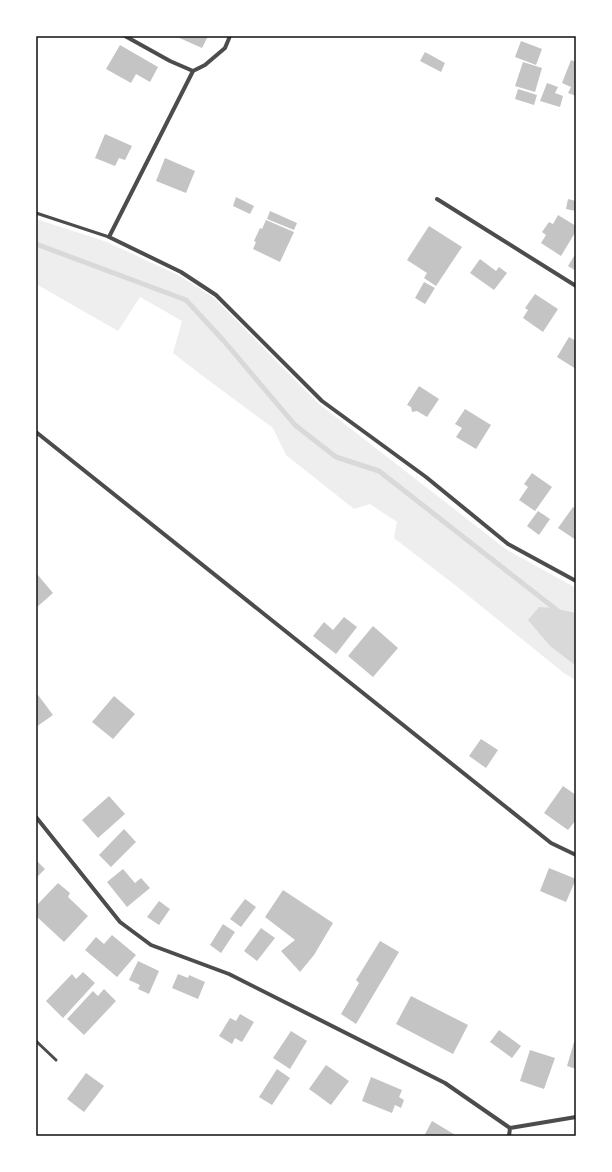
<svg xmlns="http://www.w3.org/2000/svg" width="612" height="1172" viewBox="0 0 612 1172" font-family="'Golos Text',sans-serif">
  <rect width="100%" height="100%" fill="#fff"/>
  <path fill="#eee" d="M36 219 107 242 180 276 214 298 319 404 507 550 576 588V613L554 608 550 646 576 666V680L565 674 460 589 394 538 397 522 370 504 354 509 286 455 273 428 200 374 173 353 182 321 140 297 118 331 36 284Z"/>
  <path fill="#d9d9d9" d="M539 607 554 608 576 613V666L550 646 528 620Z"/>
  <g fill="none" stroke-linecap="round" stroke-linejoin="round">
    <path stroke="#d9d9d9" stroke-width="5" d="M36 244 186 300 223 340 295 425 336 457 379 471 558 611"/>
  </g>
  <path fill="#c4c4c4" d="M175 36H208L202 48Z
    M521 41 542 49 536 65 515 57Z
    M120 45 158 67 150 82 136 74 131 83 106 69Z
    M425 52 445 63 441 72 420 61Z
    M571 60 576 62V96L568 93 571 87 562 83Z
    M523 62 542 68 535 92 515 86Z
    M547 83 558 87 555 93 563 96 560 107 540 101Z
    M518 89 537 95 534 105 515 99Z
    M105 134 132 146 125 160 119 158 115 166 95 158Z
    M165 158 195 171 186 193 156 181Z
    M236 197 254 206 250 214 233 206Z
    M568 199 576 201V211L566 209Z
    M270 211 297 223 294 230 267 219Z
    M558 215 576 226V231L561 256 541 243 546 235 542 232 549 222 553 224Z
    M266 220 294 232 280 262 253 249 256 242 254 241 260 228 262 229Z
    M429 226 462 247 436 286 424 278 427 273 407 260Z
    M576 253V271L568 266Z
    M480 259 496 271 499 267 507 273 494 290 470 273Z
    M424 282 435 288 425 304 415 298Z
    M535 294 558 309 543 332 523 318 528 310 525 308Z
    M569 337 576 341V369L557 357Z
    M419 386 439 399 427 417 417 411 412 412 411 407 407 405Z
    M465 409 491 425 476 449 456 437 462 428 455 424Z
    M532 473 552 487 535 511 519 500 528 487 524 484Z
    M573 507 576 509V540L558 528Z
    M538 511 550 519 539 535 527 526Z
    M37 574 53 593 36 608V575Z
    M344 617 357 627 336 654 313 636 324 622 333 630Z
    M373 626 398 648 373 677 348 656Z
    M38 695 53 715 36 727V696Z
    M114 696 135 714 113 739 92 722Z
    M481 739 498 750 486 768 469 756Z
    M563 786 576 795V820L568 830 544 813Z
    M109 796 125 814 98 838 82 820Z
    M124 829 136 842 111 867 99 855Z
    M36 860 45 869 36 878Z
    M549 868 576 879 566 902 540 891Z
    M123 869 135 883 141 878 150 888 127 907 107 882Z
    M58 883 70 893 68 897 88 916 64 942 36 916V906Z
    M283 890 333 923 314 955 300 972 281 951 295 940 265 917Z
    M245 899 256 907 241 927 230 919Z
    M159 901 170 909 159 925 147 917Z
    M223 924 235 932 221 953 210 945Z
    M261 928 275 938 257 961 244 951Z
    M112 935 136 955 117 977 85 950 96 937 104 944Z
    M380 941 399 952 356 1024 341 1014 359 983 356 980Z
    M138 961 159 971 149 994 138 989 140 985 129 980Z
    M83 972 95 983 63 1018 46 1001 72 974 76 979Z
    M178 974 188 978 189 975 205 982 198 999 172 988Z
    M104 989 116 1001 84 1035 67 1019 93 991 98 996Z
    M411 996 468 1025 453 1054 396 1024Z
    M240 1014 254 1022 242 1042 235 1038 232 1044 219 1036 230 1018 236 1021Z
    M499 1030 521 1046 512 1058 490 1042Z
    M291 1031 307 1041 290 1069 273 1058Z
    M574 1042 576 1043V1069L567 1066Z
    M530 1050 555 1058 544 1089 520 1081Z
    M326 1065 349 1081 331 1105 309 1089Z
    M277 1069 290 1078 272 1105 259 1097Z
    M86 1073 104 1086 84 1112 67 1099Z
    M371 1077 402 1090 399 1097 404 1100 401 1108 395 1105 392 1113 362 1101Z
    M432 1121 457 1136H424Z"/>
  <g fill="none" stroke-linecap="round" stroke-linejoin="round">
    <path stroke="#4c4c4c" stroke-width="3" d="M36 213 109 237
      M36 1041 56 1060"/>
    <path stroke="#4c4c4c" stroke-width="4" d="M125 36 170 61 193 71 205 65 225 48 230 36
      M193 71 109 237 181 272 216 295 322 401 426 477 508 544 576 581
      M437 199 576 286
      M36 432 551 843 576 855
      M36 817 120 922 151 945 229 974 445 1083 510 1128 576 1117
      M509 1136 510 1128"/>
  </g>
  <rect width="612" height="1172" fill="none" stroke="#ffffff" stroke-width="74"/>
  <rect x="37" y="37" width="538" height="1098" fill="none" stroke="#111" stroke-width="1.5"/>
</svg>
